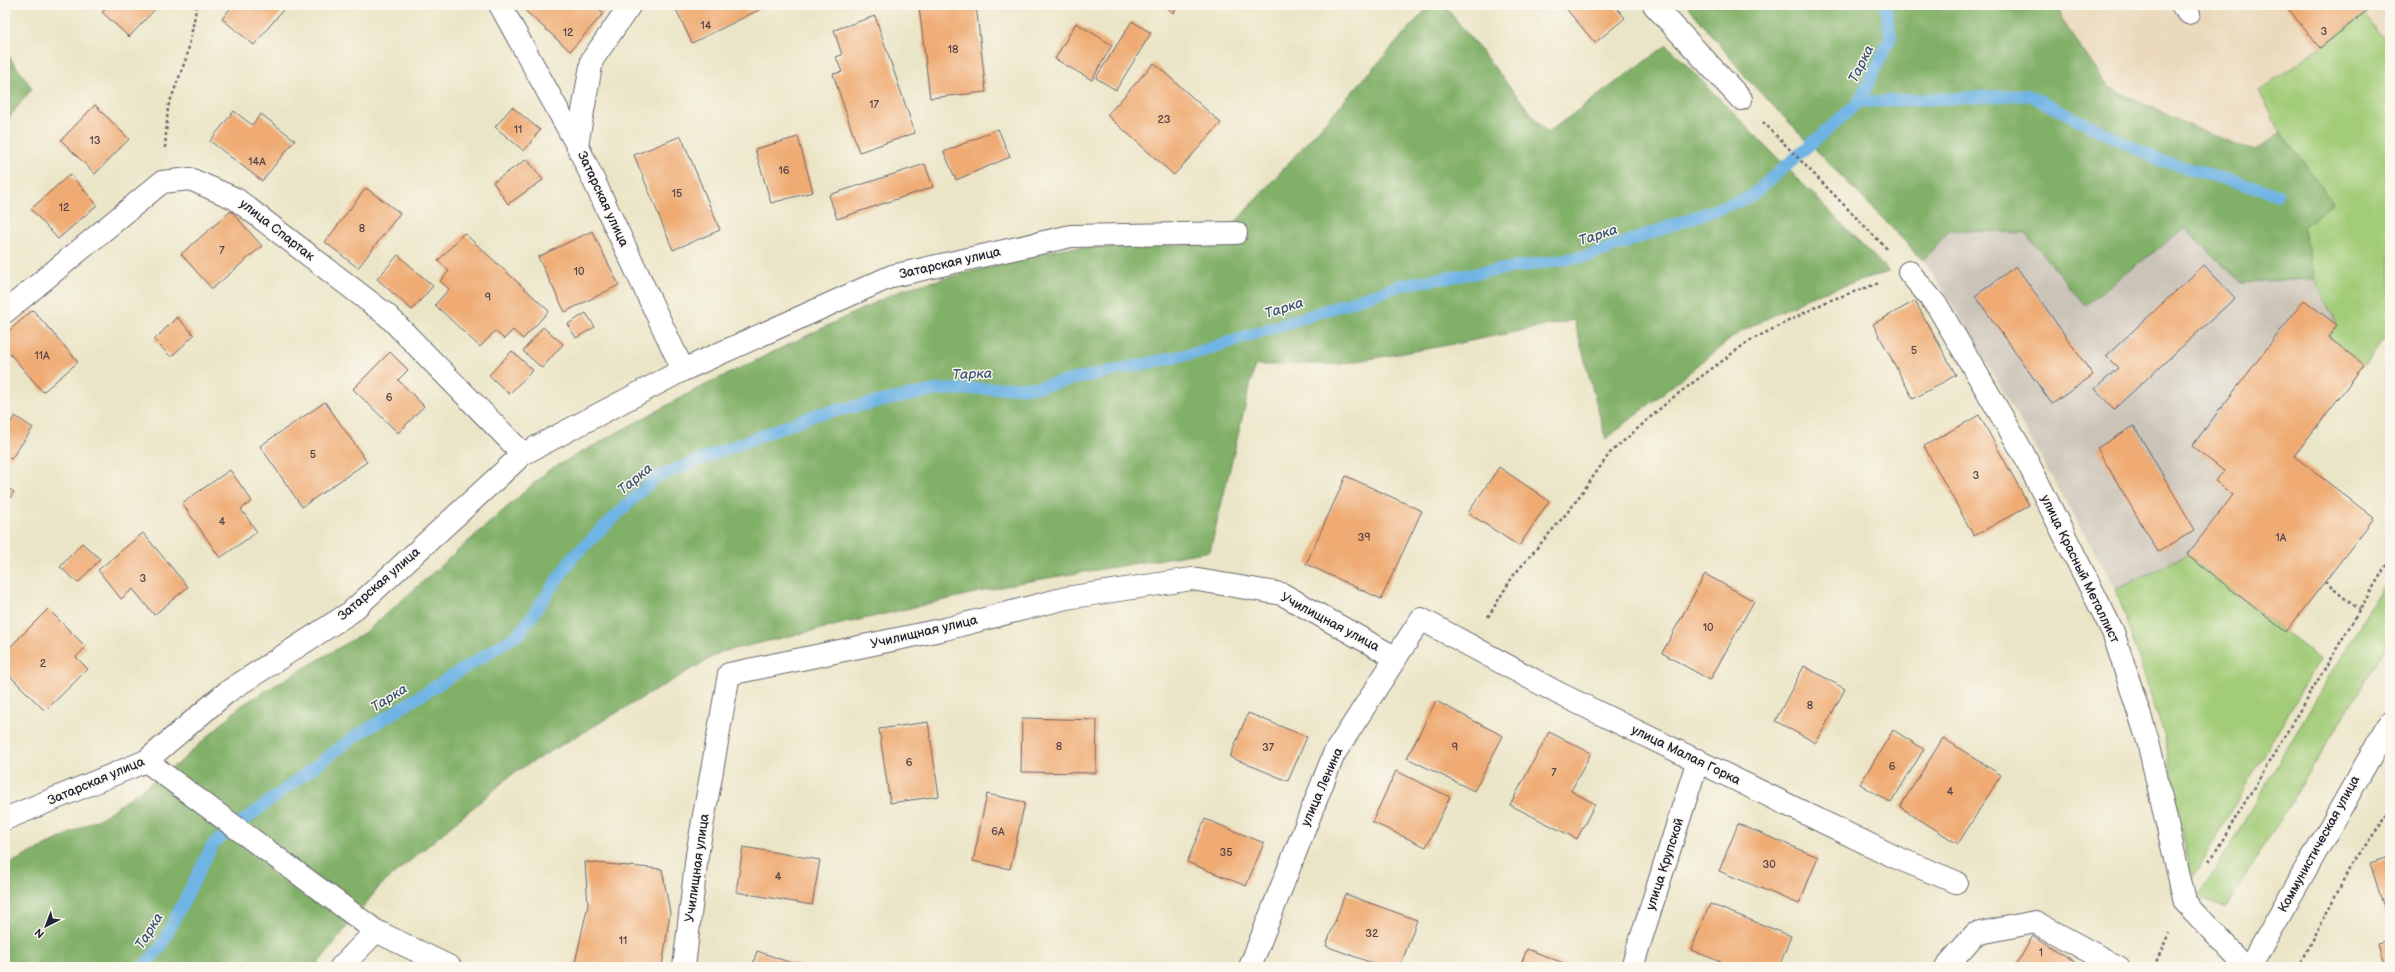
<svg xmlns="http://www.w3.org/2000/svg" width="2395" height="972" viewBox="0 0 2395 972" font-family="'Balsamiq Sans',sans-serif">
  <rect width="100%" height="100%" fill="#fbf7ec"/>
  <filter id="ink" filterUnits="userSpaceOnUse"><feTurbulence type="fractalNoise" baseFrequency=".025" numOctaves="2"/><feDisplacementMap in="SourceGraphic" scale="8" xChannelSelector="R" yChannelSelector="G"/><feConvolveMatrix kernelMatrix="1 2 1 2 8 2 1 2 1" color-interpolation-filters="sRGB"/></filter>
  <filter id="wash" filterUnits="userSpaceOnUse"><feTurbulence type="fractalNoise" baseFrequency=".012" numOctaves="4" result="noise"/><feDisplacementMap in="SourceGraphic" scale="16" xChannelSelector="R" yChannelSelector="G"/><feGaussianBlur stdDeviation="0.9" result="paint"/><feColorMatrix in="noise" values="0 0 0 0 0 0 0 0 0 0 0 0 0 0 0 0 0 1.4 0 .05"/><feComposite in="paint" operator="in"/></filter>
  <g filter="url(#wash)">
    <rect width="100%" height="100%" fill="#ebe5c7"/>
    <path fill="#ead8ba" d="M2059 5H2390V45L2363 14 2320 48 2259 91 2281 133 2256 151 2204 132 2108 87 2062 20Z"/>
    <path fill="#cac3b8" d="M2185 228 2241 282 2315 279 2337 325 2216 481 2233 495 2187 555 2116 589 1958 313 1923 260 1950 230 2025 233 2085 305Z"/>
    <path fill="#a2cc78" stroke="#62775a" d="M2363 14 2390 45V333L2364 365 2328 337 2337 325 2315 279 2303 227 2333 202 2281 133 2259 91 2320 48Z
      M2187 555 2320 659 2191 880 2165 738 2116 589Z
      M2390 575V641L2226 908 2199 897Z"/>
    <path fill="#81b068" stroke="#526952" d="M1430 5H1444L1547 133 1667 45 1889 272 1813 295 1737 334 1606 439 1574 320 1465 342 1341 364 1255 365 1210 551 1018 583 721 652 515 772 379 887 315 967H5V866L104 816 180 762 242 705 367 631 549 470 693 391 903 289 1064 248 1216 244Z
      M1687 5H2059L2062 20 2108 87 2204 132 2255 151 2281 133 2333 202 2303 227 2315 279 2241 282 2185 228 2085 305 2025 233 1950 230 1923 260 1750 82Z
      M5 51 32 88 5 123Z"/>
    <g fill="none" stroke-linecap="round" stroke-linejoin="round">
      <path stroke="#6fb4e5" stroke-width="12" d="M1859 102 2029 95 2159 160 2277 194
        M143 967 160 948 213 844 347 742 520 633 573 557 656 477 814 415 936 390 1038 387 1199 352 1405 284 1588 256 1750 197 1859 102 1891 37 1885 5"/>
    </g>
    <g id="blocks">
      <path fill="#efab73" d="M109 5H159L129 37 102 12Z
        M233 5H287L254 45 222 19Z
        M519 5H594L604 13 570 51Z
        M674 5H764L765 7 692 43Z
        M933 5H976L986 92 930 98 919 7Z
        M1164 5H1180L1173 13Z
        M1563 5H1614L1625 18 1595 43Z
        M2285 5H2374L2320 48Z
        M875 16 915 133 859 152 833 74 842 72 836 57 842 55 834 30Z
        M1132 21 1151 33 1116 90 1096 78Z
        M1076 23 1112 45 1092 80 1055 59Z
        M1154 63 1221 123 1174 175 1107 115Z
        M95 105 129 139 95 174 61 140Z
        M512 107 540 130 524 151 495 127Z
        M234 111 252 125 261 114 295 140 262 181 210 141Z
        M998 129 1010 157 956 180 944 152Z
        M681 136 720 230 673 250 634 155Z
        M798 137 813 192 771 203 755 149Z
        M527 159 543 180 508 204 493 182Z
        M925 164 933 187 837 219 829 195Z
        M70 174 97 205 58 239 31 209Z
        M366 188 400 213 358 268 325 242Z
        M231 211 262 246 212 289 181 254Z
        M592 231 619 285 565 312 538 257Z
        M464 233 549 311 523 339 513 330 504 339 495 331 480 347 435 305 449 289 440 281 449 271 438 261Z
        M398 255 433 286 412 310 377 279Z
        M2204 265 2235 298 2114 409 2095 389 2118 368 2106 356Z
        M2016 266 2093 375 2052 404 1975 296Z
        M2304 300 2337 325 2328 337 2364 365 2294 456 2374 518 2286 632 2187 555 2233 495 2215 481 2224 471 2192 446Z
        M1915 301 1956 375 1913 399 1873 324Z
        M33 310 78 362 43 392 5 348V334Z
        M586 313 595 327 576 338 568 324Z
        M177 317 194 335 171 357 154 340Z
        M543 327 563 344 542 368 523 351Z
        M512 351 533 370 509 394 489 375Z
        M390 352 408 370 398 380 424 406 398 433 353 389Z
        M325 402 367 462 302 507 260 446Z
        M1979 415 2029 505 1974 536 1924 446Z
        M15 416 33 428 11 459 5 455V431Z
        M2134 426 2195 530 2158 552 2097 448Z
        M1499 467 1549 501 1519 546 1468 513Z
        M230 470 252 501 241 509 257 532 220 558 182 503Z
        M1346 476 1422 511 1381 599 1306 564Z
        M5 486 14 492 5 505Z
        M143 533 188 587 154 615 133 589 121 599 98 570Z
        M82 543 100 559 78 583 60 567Z
        M1705 574 1754 601 1710 680 1662 653Z
        M48 609 86 647 76 657 88 669 45 711 5 671V652Z
        M1804 666 1845 689 1816 743 1775 721Z
        M1436 701 1503 736 1474 791 1407 758Z
        M1248 713 1307 737 1288 781 1230 757Z
        M1022 718 1097 720 1096 773 1021 772Z
        M928 722 939 796 890 803 879 729Z
        M1893 730 1924 749 1891 803 1860 784Z
        M1549 732 1591 753 1571 791 1595 804 1577 839 1510 805Z
        M1943 738 2001 775 1958 844 1900 807Z
        M1396 771 1450 797 1426 847 1372 822Z
        M987 794 1025 802 1010 869 973 861Z
        M1205 819 1264 843 1246 886 1187 862Z
        M1738 824 1818 857 1799 904 1719 871Z
        M743 847 820 860 812 905 736 892Z
        M2390 857V919L2388 920 2370 863Z
        M585 862 662 869 670 913 662 967H574L588 905Z
        M1345 894 1417 920 1400 967H1383L1326 946Z
        M1710 904 1791 936 1779 967H1733L1691 950Z
        M2033 936 2084 967H2015Z
        M2390 940V967H2385L2378 943Z
        M1527 949 1574 967H1520Z
        M757 951 803 967H752Z"/>
    </g>
  </g>
  <g filter="url(#ink)">
    <use href="#blocks" fill-opacity="0" stroke="#68666c" stroke-width="1"/>
    <g fill="none" stroke-linecap="round" stroke-linejoin="round">
      <g stroke="#68666c" stroke-width="24">
        <path id="service" d="M2182 5 2189 13
          M1946 967 1975 934 2035 922 2118 967"/>
      </g>
      <g stroke="#68666c" stroke-width="24">
        <path id="minor" d="M500 5 577 145
          M630 5 592 60 577 145 683 370
          M1654 5 1741 99
          M1909 272 1938 307 2022 451 2113 632 2148 741 2185 902 2246 967
          M5 312 162 182 190 179 236 199 388 316 523 454
          M146 761 376 931 450 967
          M5 819 146 761 227 692 351 612 523 454 683 370 892 276 1071 236 1236 233
          M341 967 376 931
          M684 967 697 855 729 674 945 629 1066 598 1192 579 1282 594 1396 658
          M1250 967 1334 754 1421 619 1558 693 1895 857 1956 882
          M1632 967 1698 760"/>
      </g>
      <g stroke="#68666c" stroke-width="24">
        <path id="secondary" d="M2250 967 2390 722"/>
      </g>
      <path stroke="#68666c" stroke-width="2.5" stroke-dasharray="3 3" stroke-linecap="butt" d="M1763 122 1887 249
        M165 148 168 107 187 56 197 5
        M2325 582 2359 610
        M1488 617 1513 576 1571 508 1610 453 1671 399 1749 341 1828 301 1879 283
        M2210 861 2390 559
        M2154 967 2169 933
        M2299 967 2351 865 2390 812"/>
      <use href="#service" stroke="#fff" stroke-width="22"/>
      <use href="#minor" stroke="#fff" stroke-width="22"/>
      <use href="#secondary" stroke="#fff" stroke-width="22"/>
    </g>
  </g>
  <g text-anchor="middle" dominant-baseline="central" stroke-width="3" stroke-linejoin="round" paint-order="stroke">
    <g font-size="11" fill="#554449">
      <text x="706" y="25">14</text>
      <text x="2324" y="31">3</text>
      <text x="568" y="32">12</text>
      <text x="953" y="49">18</text>
      <text x="874" y="104">17</text>
      <text x="1164" y="119">23</text>
      <text x="518" y="129">11</text>
      <text x="95" y="140">13</text>
      <text x="257" y="161">14А</text>
      <text x="784" y="170">16</text>
      <text x="677" y="193">15</text>
      <text x="64" y="207">12</text>
      <text x="362" y="228">8</text>
      <text x="222" y="250">7</text>
      <text x="579" y="271">10</text>
      <text x="488" y="297">9</text>
      <text x="1914" y="350">5</text>
      <text x="42" y="355">11А</text>
      <text x="389" y="397">6</text>
      <text x="313" y="454">5</text>
      <text x="1976" y="475">3</text>
      <text x="222" y="521">4</text>
      <text x="1364" y="537">39</text>
      <text x="2281" y="537">1А</text>
      <text x="143" y="578">3</text>
      <text x="1708" y="627">10</text>
      <text x="43" y="663">2</text>
      <text x="1810" y="705">8</text>
      <text x="1059" y="746">8</text>
      <text x="1268" y="747">37</text>
      <text x="1455" y="747">9</text>
      <text x="909" y="762">6</text>
      <text x="1892" y="766">6</text>
      <text x="1554" y="772">7</text>
      <text x="1950" y="791">4</text>
      <text x="998" y="831">6А</text>
      <text x="1226" y="852">35</text>
      <text x="1769" y="864">30</text>
      <text x="778" y="876">4</text>
      <text x="1372" y="933">32</text>
      <text x="623" y="940">11</text>
      <text x="2041" y="952">1</text>
    </g>
    <g font-size="13" fill="#22223b" stroke="#fbf7ec">
      <text transform="translate(603 199) rotate(65)">Затарская улица</text>
      <text transform="translate(277 230) rotate(38)">улица Спартак</text>
      <text transform="translate(950 263) rotate(-13)">Затарская улица</text>
      <text transform="translate(2080 569) rotate(64)">улица Красный Металлист</text>
      <text transform="translate(379 584) rotate(-41)">Затарская улица</text>
      <text transform="translate(1330 622) rotate(28)">Училищная улица</text>
      <text transform="translate(924 632) rotate(-13)">Училищная улица</text>
      <text transform="translate(1686 755) rotate(26)">улица Малая Горка</text>
      <text transform="translate(96 781) rotate(-23)">Затарская улица</text>
      <text transform="translate(1322 787) rotate(-66)">улица Ленина</text>
      <text transform="translate(2319 844) rotate(-61)">Коммунистическая улица</text>
      <text transform="translate(1665 864) rotate(-72)">улица Крупской</text>
      <text transform="translate(697 868) rotate(-82)">Училищная улица</text>
    </g>
    <g font-size="14" font-style="italic" fill="#3d5576" stroke="#fbf7ec">
      <text transform="translate(1861 64) rotate(-64)">Тарка</text>
      <text transform="translate(1598 235) rotate(-18)">Тарка</text>
      <text transform="translate(1284 308) rotate(-18)">Тарка</text>
      <text transform="translate(972 374) rotate(-2)">Тарка</text>
      <text transform="translate(635 479) rotate(-40)">Тарка</text>
      <text transform="translate(389 698) rotate(-32)">Тарка</text>
      <text transform="translate(149 931) rotate(-58)">Тарка</text>
    </g>
  </g>
  <rect width="2395" height="972" fill="none" stroke="#fbf7ec" stroke-width="20"/>
  <g transform="translate(46 926) rotate(222)" stroke="#fbf7ec" stroke-width="3" paint-order="stroke">
  <path d="M0-3L7 15L0 10L-7 15Z" fill="#22223b"/>
  <text y="-6" font-size="11" font-weight="bold" text-anchor="middle" fill="#22223b">N</text>
  </g>
</svg>
